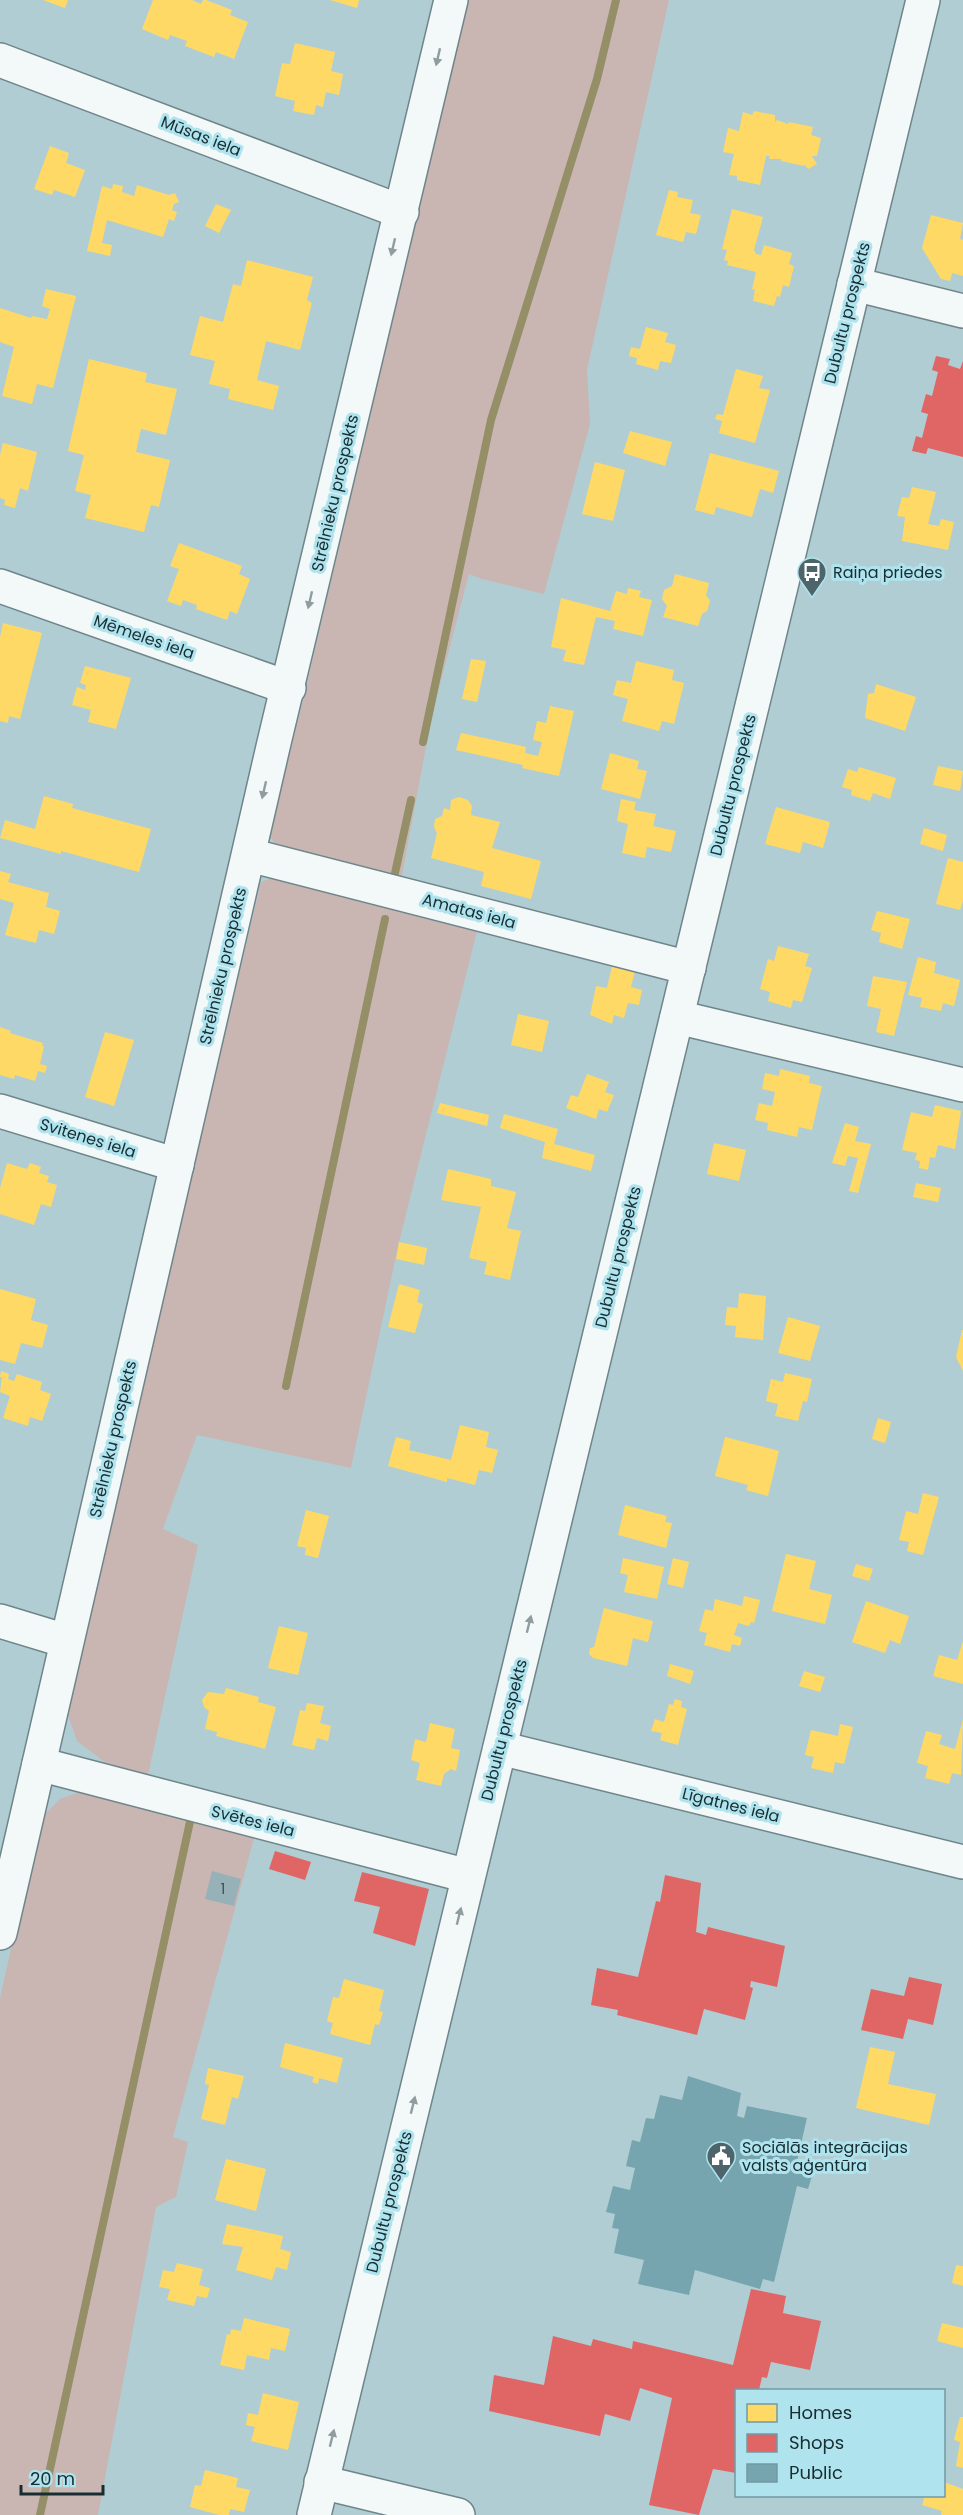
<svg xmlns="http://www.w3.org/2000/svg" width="963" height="2515" viewBox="0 0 963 2515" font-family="Poppins,sans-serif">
  <rect width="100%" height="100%" fill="#b0cdd3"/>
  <path fill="#c9b6b2" d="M468 0H669L587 370 590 424 544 594 482 579 469 574 432 715 402 875 394 882 281 850 269 836 305 692Z
    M272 878 305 881 477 931 399 1242 351 1468 197 1435 163 1529 198 1545 148 1775 123 1776 77 1741 65 1707 261 882Z
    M82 1791 256 1831 173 2137 188 2142 176 2197 156 2207 98 2515H0V1998L40 1819 60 1799Z"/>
  <path fill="#ffd966" d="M43 0H68L65 8Z
    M153 0H192L201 4 203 0H206L232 10 230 15 248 22 234 59 216 52 214 57 185 46 187 41 170 35 168 40 142 29Z
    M330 0H359L357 8Z
    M295 43 335 52 331 71 343 74 339 95 326 92 323 107 316 105 314 115 293 111 295 101 275 96 282 63 290 64Z
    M754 111 775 115V122L777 120 788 124 789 122 813 127 811 135 821 138 817 156H812L817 164 808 169 804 164V166L781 161V159H769L770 156H766L760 185 737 180V176L729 175 734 154 723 152 728 128 739 131 743 112 752 115Z
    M50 146 69 153 66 163 85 170 75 197 54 190 52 195 34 189Z
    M113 184 123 186 122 192 134 196 137 185 169 195 175 193 179 202 174 204 172 210 177 212 174 221 169 219 163 237 107 220 102 243 112 245 110 256 87 251 102 186 112 189Z
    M669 190 678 192 677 197 693 200 690 213 701 215 696 234 686 232 683 242 656 235Z
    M216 204 231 210 219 233 205 226Z
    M732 209 763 217 754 250 756 254 761 255 764 245 792 253 789 264 794 266 789 287 783 285 780 297 777 296 774 306 753 301 755 290 752 289 756 272 727 265 728 261 724 260 727 250 722 249Z
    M931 215 963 223 960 239 963 240V276L952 273 950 281 941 279 922 248Z
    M247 260 313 277 307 300 312 303 300 350 266 341 257 380 279 386 273 410 228 399 230 389 209 384 215 361 190 355 200 316 223 322 233 284 241 286Z
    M46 289 76 296 53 388 37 384 32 404 2 396 14 347 0 342V308L31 318 32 316 47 319 50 309 42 306Z
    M646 327 668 333 665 342 676 345 671 363 660 361 658 370 636 364 637 358 629 356 631 347 640 349Z
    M89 359 147 373 145 382 177 389 166 435 141 429 136 452 170 460 159 507 151 505 144 532 85 518 91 495 75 491 84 455 68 451Z
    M736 369 763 376 759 388 770 390 755 443 719 433 722 421 715 419 717 414 723 415Z
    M630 431 672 442 665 466 623 453Z
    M3 443 37 452 28 491 20 488 15 508 4 505 5 500 0 498V455Z
    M710 453 779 471 773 493 760 489 752 517 716 507 714 515 695 510Z
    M595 462 625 470 613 521 582 514Z
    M912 487 936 492 928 524 939 526 941 519 954 522 948 550 902 541 905 517 897 516 902 497 909 498Z
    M179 543 242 566 239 574 250 579 237 614 230 611 227 620 196 609 197 605 183 600 181 606 167 601 179 569 170 566Z
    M675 574 709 583 706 595 710 601 707 611 702 614 698 626 663 617 667 606 662 599 664 590 672 586Z
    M628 588 641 591 639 597 652 600 643 636 613 629 615 621 596 617 584 665 563 661 566 650 551 647 561 598 610 611 616 591 627 594Z
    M3 623 42 633 20 719 9 716 8 723 0 721V637Z
    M471 659 486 661 477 702 462 699Z
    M636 661 674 670 672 680 684 683 674 724 662 721 659 731 622 721 628 699 613 695 617 680 631 683Z
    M85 666 131 678 116 729 88 722 91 710 72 705 77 687 85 690 86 685 80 683Z
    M876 684 916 697 905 731 865 718 868 694 874 693Z
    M550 706 574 711 559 776 522 768 523 765 456 750 461 733 526 747 525 753 538 756 542 742 533 740 537 721 546 723Z
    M610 753 639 761 637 769 647 771 640 799 601 789Z
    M938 766 963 771 960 791 933 785Z
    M859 767 896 778 890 799 873 793 870 801 851 795 852 790 842 787 848 769 857 772Z
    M44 796 73 804 72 808 151 829 139 872 61 851V854L0 838 5 820 35 829Z
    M459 797 468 800 472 806 471 815 500 822 492 848 541 861 531 899 481 886 484 872 431 858 437 833 434 827 435 819 442 816 444 808 450 810 451 800Z
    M621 799 636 802 634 810 656 814 653 826 676 831 671 852 647 847 645 858 622 853 628 824 617 821Z
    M776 807 830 822 823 848 803 842 800 853 765 844Z
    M924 828 947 835 943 851 920 844Z
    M948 858 963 862V901L960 910 936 904Z
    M0 871 11 874 8 882 49 893 46 907 60 911 54 934 39 930 36 943 5 935 14 903 0 899Z
    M877 911 910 919 902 949 879 942 881 933 871 930Z
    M778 946 809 954 805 966 812 968 802 1002 793 1000 791 1008 768 1001 770 992 760 989 768 959 774 961Z
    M918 957 936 962 934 973 960 980 954 1006 943 1003 941 1011 920 1007 922 998 908 995Z
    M612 966 635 971 631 987 642 990 639 1005 628 1003 624 1018 614 1015 612 1024 590 1015 596 986 607 988Z
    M873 976 907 982 894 1036 876 1032 881 1009 867 1006Z
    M518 1014 549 1021 542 1052 511 1045Z
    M0 1027 11 1031 10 1033 43 1043 42 1046H44L40 1064 47 1066 45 1073 38 1071 35 1081 15 1075 14 1079 0 1075Z
    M105 1032 134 1040 114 1106 85 1097Z
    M780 1069 810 1076 809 1083 822 1086 812 1130 799 1127 797 1137 767 1130 768 1123 755 1120 759 1103 772 1106 775 1092 762 1089 765 1073 779 1076Z
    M587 1074 609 1082 605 1092 614 1095 607 1112 599 1109 596 1119 566 1108 571 1095 578 1097Z
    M440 1103 489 1115 487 1126 437 1113Z
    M935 1105 961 1111 955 1149 938 1145 935 1158 930 1157 928 1170 919 1168 920 1161 915 1160 917 1153 902 1150 911 1112 932 1117Z
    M504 1114 558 1129 554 1144 595 1155 591 1171 542 1158 545 1142 500 1128Z
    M845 1123 859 1127 855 1141 871 1144 858 1193 849 1191 858 1158 848 1156 845 1166 832 1163Z
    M714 1143 746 1150 739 1181 707 1174Z
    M7 1163 27 1169 30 1163 41 1167 39 1173 49 1176 47 1182 57 1185 51 1207 41 1204 34 1225 0 1214V1188Z
    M448 1169 491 1179V1186L516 1192 507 1228 521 1231 510 1280 484 1274 487 1262 469 1258 481 1207 441 1200Z
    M916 1183 941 1188 938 1202 913 1197Z
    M399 1242 427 1248 424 1265 396 1259Z
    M399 1284 420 1290 417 1302 423 1304 415 1333 388 1327Z
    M0 1289 36 1299 31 1320 48 1325 42 1348 21 1343 15 1364 0 1360Z
    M739 1293 766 1296 763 1340 735 1337 736 1326 725 1325 727 1307 738 1308Z
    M788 1317 820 1326 810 1361 778 1353Z
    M962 1330H963V1371L956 1357Z
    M1 1371 9 1374 8 1379 14 1381 17 1374 42 1382 40 1390 51 1394 42 1421 30 1417 28 1426 3 1418 10 1396 0 1392 2 1377H0Z
    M785 1373 812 1379 807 1402 803 1401 798 1421 775 1416 778 1404 766 1401 771 1379 783 1382Z
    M878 1418 891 1422 885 1443 872 1439Z
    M460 1425 489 1432 486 1447 498 1450 492 1473 479 1470 475 1485 447 1478V1482L388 1466 396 1437 411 1441 409 1450 451 1460Z
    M725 1437 779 1451 768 1496 746 1490 748 1485 715 1476Z
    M923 1493 939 1497 923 1555 907 1551 909 1542 899 1540 906 1511 918 1514Z
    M625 1505 667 1516 665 1522 672 1523 666 1548 618 1535Z
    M306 1510 329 1516 318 1558 305 1555 306 1548 297 1546Z
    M786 1554 816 1561 809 1589 832 1595 825 1624 772 1611Z
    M623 1558 664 1567 657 1599 624 1592 628 1575 620 1573Z
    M673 1558 689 1562 683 1588 667 1584Z
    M856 1564 873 1569 869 1581 852 1576Z
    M744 1596 760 1600 754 1623 751 1622 749 1626 738 1623 734 1635 742 1638 740 1646 732 1644 730 1652 704 1645 707 1633 699 1631 705 1609 713 1611 715 1599 742 1606Z
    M866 1601 909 1616 900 1644 890 1640 885 1653 852 1642Z
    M604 1608 653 1621 648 1642 633 1638 627 1666 593 1658 589 1654 590 1648 594 1647Z
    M279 1626 308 1633 298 1675 268 1668Z
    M963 1641V1684L933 1676 939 1655 957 1660Z
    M670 1664 694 1671 690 1684 667 1676Z
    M804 1671 825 1677 820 1692 799 1686Z
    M226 1688 259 1697 258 1702 276 1707 265 1749 216 1736 217 1732 205 1729 209 1711 204 1707 202 1700 208 1692 224 1694Z
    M675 1699 682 1701 681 1707 687 1709 678 1745 660 1740 662 1733 651 1731 655 1719 664 1722 669 1704 673 1705Z
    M307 1703 324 1706 320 1723 331 1726 328 1741 317 1738 314 1750 292 1745 300 1710 305 1711Z
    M963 1719 961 1775 952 1773 949 1784 925 1778 928 1766 917 1763 926 1731 942 1735 939 1744 955 1749Z
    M430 1723 455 1729 451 1748 460 1750 456 1771 451 1769 444 1774 441 1786 416 1780 420 1763 411 1760 415 1739 426 1742Z
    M840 1724 853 1727 844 1764 835 1762 833 1773 811 1768 814 1757 805 1755 811 1730 838 1736Z
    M344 1979 384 1990 379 2011 383 2012 379 2025 375 2024 370 2045 330 2034 333 2023 327 2021 333 1997 339 1998Z
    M285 2043 343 2058 337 2083 319 2078 318 2084 312 2082 314 2077 280 2067Z
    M870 2047 895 2052 888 2084 936 2094 929 2125 856 2108Z
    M208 2068 244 2076 238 2099 232 2097 225 2125 201 2119 209 2085 205 2084Z
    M226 2159 266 2169 256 2211 215 2200Z
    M227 2224 283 2236 280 2249 291 2252 287 2270 276 2267 272 2280 236 2270 243 2247 222 2244Z
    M177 2263 203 2269 199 2285 210 2288 207 2298 197 2296 194 2306 167 2300 170 2289 159 2287 163 2270 174 2272Z
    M956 2265 963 2266V2286L952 2283Z
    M244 2318 290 2329 285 2351 271 2348 269 2360 247 2355 244 2370 220 2365 227 2334 230 2335 231 2329 241 2331Z
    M942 2323 963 2328V2348L937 2341Z
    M263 2393 299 2402 288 2450 251 2441 255 2427 246 2425 248 2413 258 2415Z
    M960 2417H963V2468L956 2466 960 2442 954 2440Z
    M205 2470 238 2478 236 2487 250 2490 244 2512 230 2509 229 2515H219L190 2507 195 2485 201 2486Z
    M944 2482 963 2489V2515H941L942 2511 922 2505 925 2496H944Z"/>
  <path fill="#e06666" d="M936 356 950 359 948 365 960 369 963 361V457L928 448 926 454 912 451 916 436 922 438 928 414 921 412 926 394 932 396 938 372 932 370Z
    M275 1851 311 1862 305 1880 269 1869Z
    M362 1872 429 1889 415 1946 373 1933 380 1907 354 1901Z
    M665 1875 701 1883 696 1932 706 1935 708 1927 785 1946 777 1987 751 1981 750 1987 753 1988 745 2020 704 2009 697 2035 617 2015 618 2010 591 2005 597 1968 638 1977 656 1901 660 1902Z
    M909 1977 942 1984 933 2025 908 2019 903 2039 861 2030 871 1989 904 1996Z
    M751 2289 786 2296 783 2313 821 2321 810 2370 771 2362 767 2378 762 2377 759 2390H736V2473L713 2469 699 2515 649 2505 672 2398 640 2388 630 2421 605 2414 600 2436 489 2411 494 2375 544 2385 553 2336 591 2346 593 2339 632 2349 633 2341 733 2365Z"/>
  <path fill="#76a5af" d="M688 2076 741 2093 737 2116 744 2118 747 2106 807 2118 795 2170 812 2176 808 2189 797 2186 774 2282 763 2279 760 2289 695 2270 689 2295 638 2284 644 2260 614 2253 619 2229 612 2228 615 2214 606 2212 613 2186 630 2190 635 2168 626 2166 632 2140 640 2142 646 2118 654 2119 660 2095 682 2100Z"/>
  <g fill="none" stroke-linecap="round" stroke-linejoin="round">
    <path stroke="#948f67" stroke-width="8" d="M423 742 491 420 597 79 616 0
      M395 873 411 800
      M286 1386 385 919
      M40 2515 191 1817"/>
  </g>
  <path fill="#96b2b8" d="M212 1871 241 1879 234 1906 205 1899Z"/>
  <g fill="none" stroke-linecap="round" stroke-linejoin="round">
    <g stroke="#6f858a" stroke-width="36">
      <path id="minor" d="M0 60 402 212
        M854 284 963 311
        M0 586 289 688
        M249 855 689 968
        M677 1017 963 1085
        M0 1111 177 1165
        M0 1621 66 1641
        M500 1748 963 1862
        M39 1764 468 1876
        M321 2482 458 2515"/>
    </g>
    <g stroke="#6f858a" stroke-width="36">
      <path id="major" d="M0 1933 273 747 451 0
        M314 2515 923 0"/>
    </g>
    <use href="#minor" stroke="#f3f8f8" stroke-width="33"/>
    <use href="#major" stroke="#f3f8f8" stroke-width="33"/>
  </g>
  <defs><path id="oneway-solid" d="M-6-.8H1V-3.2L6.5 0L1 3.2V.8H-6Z" transform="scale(1.5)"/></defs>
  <g fill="#909d9e">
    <use href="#oneway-solid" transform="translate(438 57) rotate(103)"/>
    <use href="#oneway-solid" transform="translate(393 247) rotate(103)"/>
    <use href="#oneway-solid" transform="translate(310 600) rotate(103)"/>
    <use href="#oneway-solid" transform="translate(264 790) rotate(103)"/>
    <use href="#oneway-solid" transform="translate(529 1624) rotate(-76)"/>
    <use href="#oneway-solid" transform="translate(459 1916) rotate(-76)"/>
    <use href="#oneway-solid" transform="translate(413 2105) rotate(-76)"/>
    <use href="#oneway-solid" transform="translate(332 2438) rotate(-76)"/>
  </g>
  <defs>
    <g id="bus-pin" transform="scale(1.5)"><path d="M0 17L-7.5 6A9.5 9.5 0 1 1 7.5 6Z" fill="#4d656a" stroke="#afe3ee"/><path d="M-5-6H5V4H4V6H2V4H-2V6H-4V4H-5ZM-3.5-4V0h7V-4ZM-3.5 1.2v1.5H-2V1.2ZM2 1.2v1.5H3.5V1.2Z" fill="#fff"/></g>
    <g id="civic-pin" transform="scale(1.5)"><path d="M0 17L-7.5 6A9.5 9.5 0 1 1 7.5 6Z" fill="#4d656a" stroke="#afe3ee"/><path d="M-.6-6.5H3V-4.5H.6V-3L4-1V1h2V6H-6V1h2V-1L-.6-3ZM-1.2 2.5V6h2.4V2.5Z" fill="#fff"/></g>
  </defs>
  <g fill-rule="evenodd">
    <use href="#bus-pin" x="812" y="572"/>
    <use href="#civic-pin" x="721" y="2156"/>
  </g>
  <g text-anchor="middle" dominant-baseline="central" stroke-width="6" stroke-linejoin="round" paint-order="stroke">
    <g font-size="14" fill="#384e53">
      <text x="223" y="1889">1</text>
    </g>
    <g font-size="16" fill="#182d31" stroke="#afe3ee">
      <text transform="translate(201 136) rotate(21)">Mūsas iela</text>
      <text transform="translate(847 313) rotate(-76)">Dubultu prospekts</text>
      <text transform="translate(335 493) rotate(-77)">Strēlnieku prospekts</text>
      <text transform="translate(144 637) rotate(19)">Mēmeles iela</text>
      <text transform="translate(733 785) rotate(-76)">Dubultu prospekts</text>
      <text transform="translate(469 911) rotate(15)">Amatas iela</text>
      <text transform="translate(223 966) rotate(-77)">Strēlnieku prospekts</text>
      <text transform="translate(88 1138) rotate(17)">Svitenes iela</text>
      <text transform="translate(618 1257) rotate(-76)">Dubultu prospekts</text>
      <text transform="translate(113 1439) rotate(-77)">Strēlnieku prospekts</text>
      <text transform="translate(504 1730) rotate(-76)">Dubultu prospekts</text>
      <text transform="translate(731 1805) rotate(14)">Līgatnes iela</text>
      <text transform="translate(253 1821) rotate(14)">Svētes iela</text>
      <text transform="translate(389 2202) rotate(-76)">Dubultu prospekts</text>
    </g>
    <g font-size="16" fill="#182d31" stroke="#afe3ee" text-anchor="start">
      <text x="833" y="572">Raiņa priedes</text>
      <text x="742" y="2147">Sociālās integrācijas<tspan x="742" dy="18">valsts aģentūra</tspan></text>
    </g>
  </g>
  <rect x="735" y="2389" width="210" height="108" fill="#afe3ee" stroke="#739aa2" stroke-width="1.5"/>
  <rect x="747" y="2404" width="30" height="18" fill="#ffd966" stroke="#739aa2" stroke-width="1.5"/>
  <text x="789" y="2419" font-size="18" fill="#182d31">Homes</text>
  <rect x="747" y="2434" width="30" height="18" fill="#e06666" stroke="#739aa2" stroke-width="1.5"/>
  <text x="789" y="2449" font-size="18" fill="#182d31">Shops</text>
  <rect x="747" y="2464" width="30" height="18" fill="#76a5af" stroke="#739aa2" stroke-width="1.5"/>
  <text x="789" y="2479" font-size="18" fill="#182d31">Public</text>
  <path d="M21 2485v9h82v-9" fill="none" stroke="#182d31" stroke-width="3"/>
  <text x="30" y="2485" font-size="18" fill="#182d31" stroke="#afe3ee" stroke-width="4.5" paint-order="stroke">20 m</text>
</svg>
